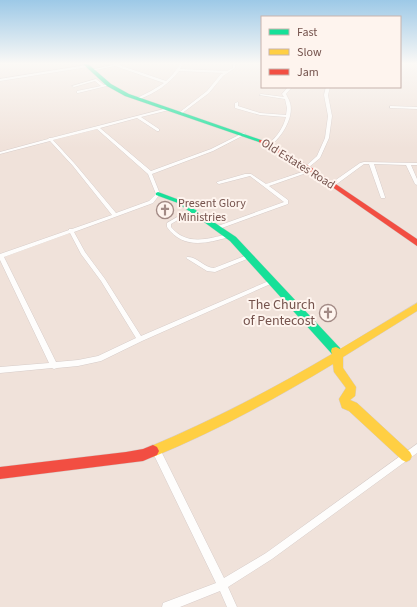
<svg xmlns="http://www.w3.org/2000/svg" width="417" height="607" viewBox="0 0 417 607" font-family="'Source Sans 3',sans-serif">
  <rect width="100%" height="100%" fill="#f7f1ec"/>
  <path fill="#f0e2da" d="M0 63H262V87H400V63H417V607H0Z"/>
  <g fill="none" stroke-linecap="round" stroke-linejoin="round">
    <g stroke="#d6ccc9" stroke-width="1">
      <path id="street" d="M121 63H127L119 65 166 81 173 74 181 63H183L180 69 227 71 233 68V63H235V68L223 76 209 93 181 114 179 113 180 112 207 91 221 74 224 73 179 71C169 84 155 93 140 99L138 98 139 97 151 91 164 83 115 66 91 71 90 70Z
        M87 65 88 67 0 81V79Z
        M96 79 104 85 109 84 111 85 78 93H77V91L101 86 95 81 74 87 72 86Z
        M288 87H292L286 94C287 96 288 98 289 100 296 115 282 137 270 146H268V144C277 137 283 128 286 117L260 115 235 108V103L238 102V106L260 113 286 115 287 108 285 99 259 95 261 94 284 97 282 94Z
        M326 87H330L328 95 332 116 329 138 320 158 308 168H306V166L317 156 325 138 328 116 324 95Z
        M390 106 417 107V109L391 108H390Z
        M168 108 170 109 169 110 141 117 159 129V131H157L137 118 100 128 151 171 211 149 243 133 246 134 213 151 152 174 160 194 153 203 74 232 85 252 105 279 141 336 271 280H275L276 281 275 282 142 341 101 361 78 366 57 368 54 369 52 368 0 373V367L49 363 0 260V254L69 230V229H72L112 215 73 166 50 141 0 154V152L48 139 49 138H51ZM97 129 148 174 156 194 149 201 116 213 75 164 53 140ZM70 233 81 254 101 281 136 338 98 356 78 360 56 362 4 257Z
        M364 162 417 163V165H411L417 179V185L415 184 406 165 374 164 385 197V198H381L369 164H364L334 186H330V184L360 163Z
        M311 169 313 170 312 171 269 186 288 200V204L219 229 217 230 215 228V227L284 202 250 176 219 184 217 183V182L245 174H251L266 184Z
        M191 209H195V210L171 224V227C187 246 207 239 228 234L231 236 230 237C207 243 183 250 167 227V223Z
        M250 254 252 255 253 256 252 257 215 272 207 271 186 258 187 257C197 256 204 268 214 268Z
        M417 444V453L272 559 228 587 237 607H227L220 591 180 607H162L163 603 216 583 153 453 152 450 153 447 156 446 159 447 224 578 266 553Z"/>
    </g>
    <g stroke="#d6ccc8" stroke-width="1">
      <path id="fast" d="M82 63H87L111 84 129 94 264 141 259 142 125 96 107 86Z
        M158 192 182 201 236 237 340 348 341 351 340 354 336 355 332 354 230 241 178 203 156 195V193Z"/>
    </g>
    <g stroke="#d6ccc8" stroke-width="1">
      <path id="slow" d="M417 303V311L343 357V368L356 387 355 396 350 400 357 403 410 452 412 456 410 460 406 462 402 460 349 411 342 408 339 399 346 388 334 372 333 364C275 399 216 431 153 457L149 455 147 451 149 447C213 420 273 389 332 354L331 351 332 348 336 347 340 349Z"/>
    </g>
    <g stroke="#d6ccc8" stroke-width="1">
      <path id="jam" d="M259 140H263L309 166 417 239V246L305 168 259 142Z
        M153 445 157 447 159 451 157 455 143 461 0 479V467L126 452 143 449Z"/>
    </g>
    <use href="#street" fill="#fefdfc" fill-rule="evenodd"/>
    <use href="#fast" fill="#16e098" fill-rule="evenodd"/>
    <use href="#slow" fill="#ffcf43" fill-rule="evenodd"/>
    <use href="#jam" fill="#f24e42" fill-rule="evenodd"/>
  </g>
  <linearGradient id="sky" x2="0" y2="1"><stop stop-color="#9dc9e7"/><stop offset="0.43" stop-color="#fbf9f6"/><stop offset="1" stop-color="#fbf9f6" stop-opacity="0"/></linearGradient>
  <rect width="417" height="148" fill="url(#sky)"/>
  <defs>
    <g id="church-ring" transform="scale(0.9)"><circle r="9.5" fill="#fef4ee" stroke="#a28a85" stroke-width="1.5"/><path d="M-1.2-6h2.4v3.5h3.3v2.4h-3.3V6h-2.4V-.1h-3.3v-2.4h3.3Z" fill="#a28a85"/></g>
  </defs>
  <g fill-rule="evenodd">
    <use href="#church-ring" x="165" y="210"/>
    <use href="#church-ring" x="328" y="313"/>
  </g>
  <g text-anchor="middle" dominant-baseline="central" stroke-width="4" stroke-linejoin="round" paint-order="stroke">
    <g font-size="12" fill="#75534d" stroke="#fef4ee">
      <text transform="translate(298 164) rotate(32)">Old Estates Road</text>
    </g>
    <g font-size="12" fill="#75534d" stroke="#fef4ee" text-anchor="start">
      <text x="178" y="203">Present Glory<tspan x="178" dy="14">Ministries</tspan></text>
    </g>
    <g font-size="14" fill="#75534d" stroke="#fef4ee" text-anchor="end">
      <text x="315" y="305">The Church<tspan x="315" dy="16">of Pentecost</tspan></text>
    </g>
  </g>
  <rect x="261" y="16" width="140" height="72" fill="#fef4ee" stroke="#c7b4ae"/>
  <rect x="269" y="29" width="20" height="6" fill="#16e098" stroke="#c7b4ae"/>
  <text x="297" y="36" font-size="12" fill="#75534d">Fast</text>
  <rect x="269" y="49" width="20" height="6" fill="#ffcf43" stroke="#c7b4ae"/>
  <text x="297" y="56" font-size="12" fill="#75534d">Slow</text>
  <rect x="269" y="69" width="20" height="6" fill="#f24e42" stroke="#c7b4ae"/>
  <text x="297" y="76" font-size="12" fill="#75534d">Jam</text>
</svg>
